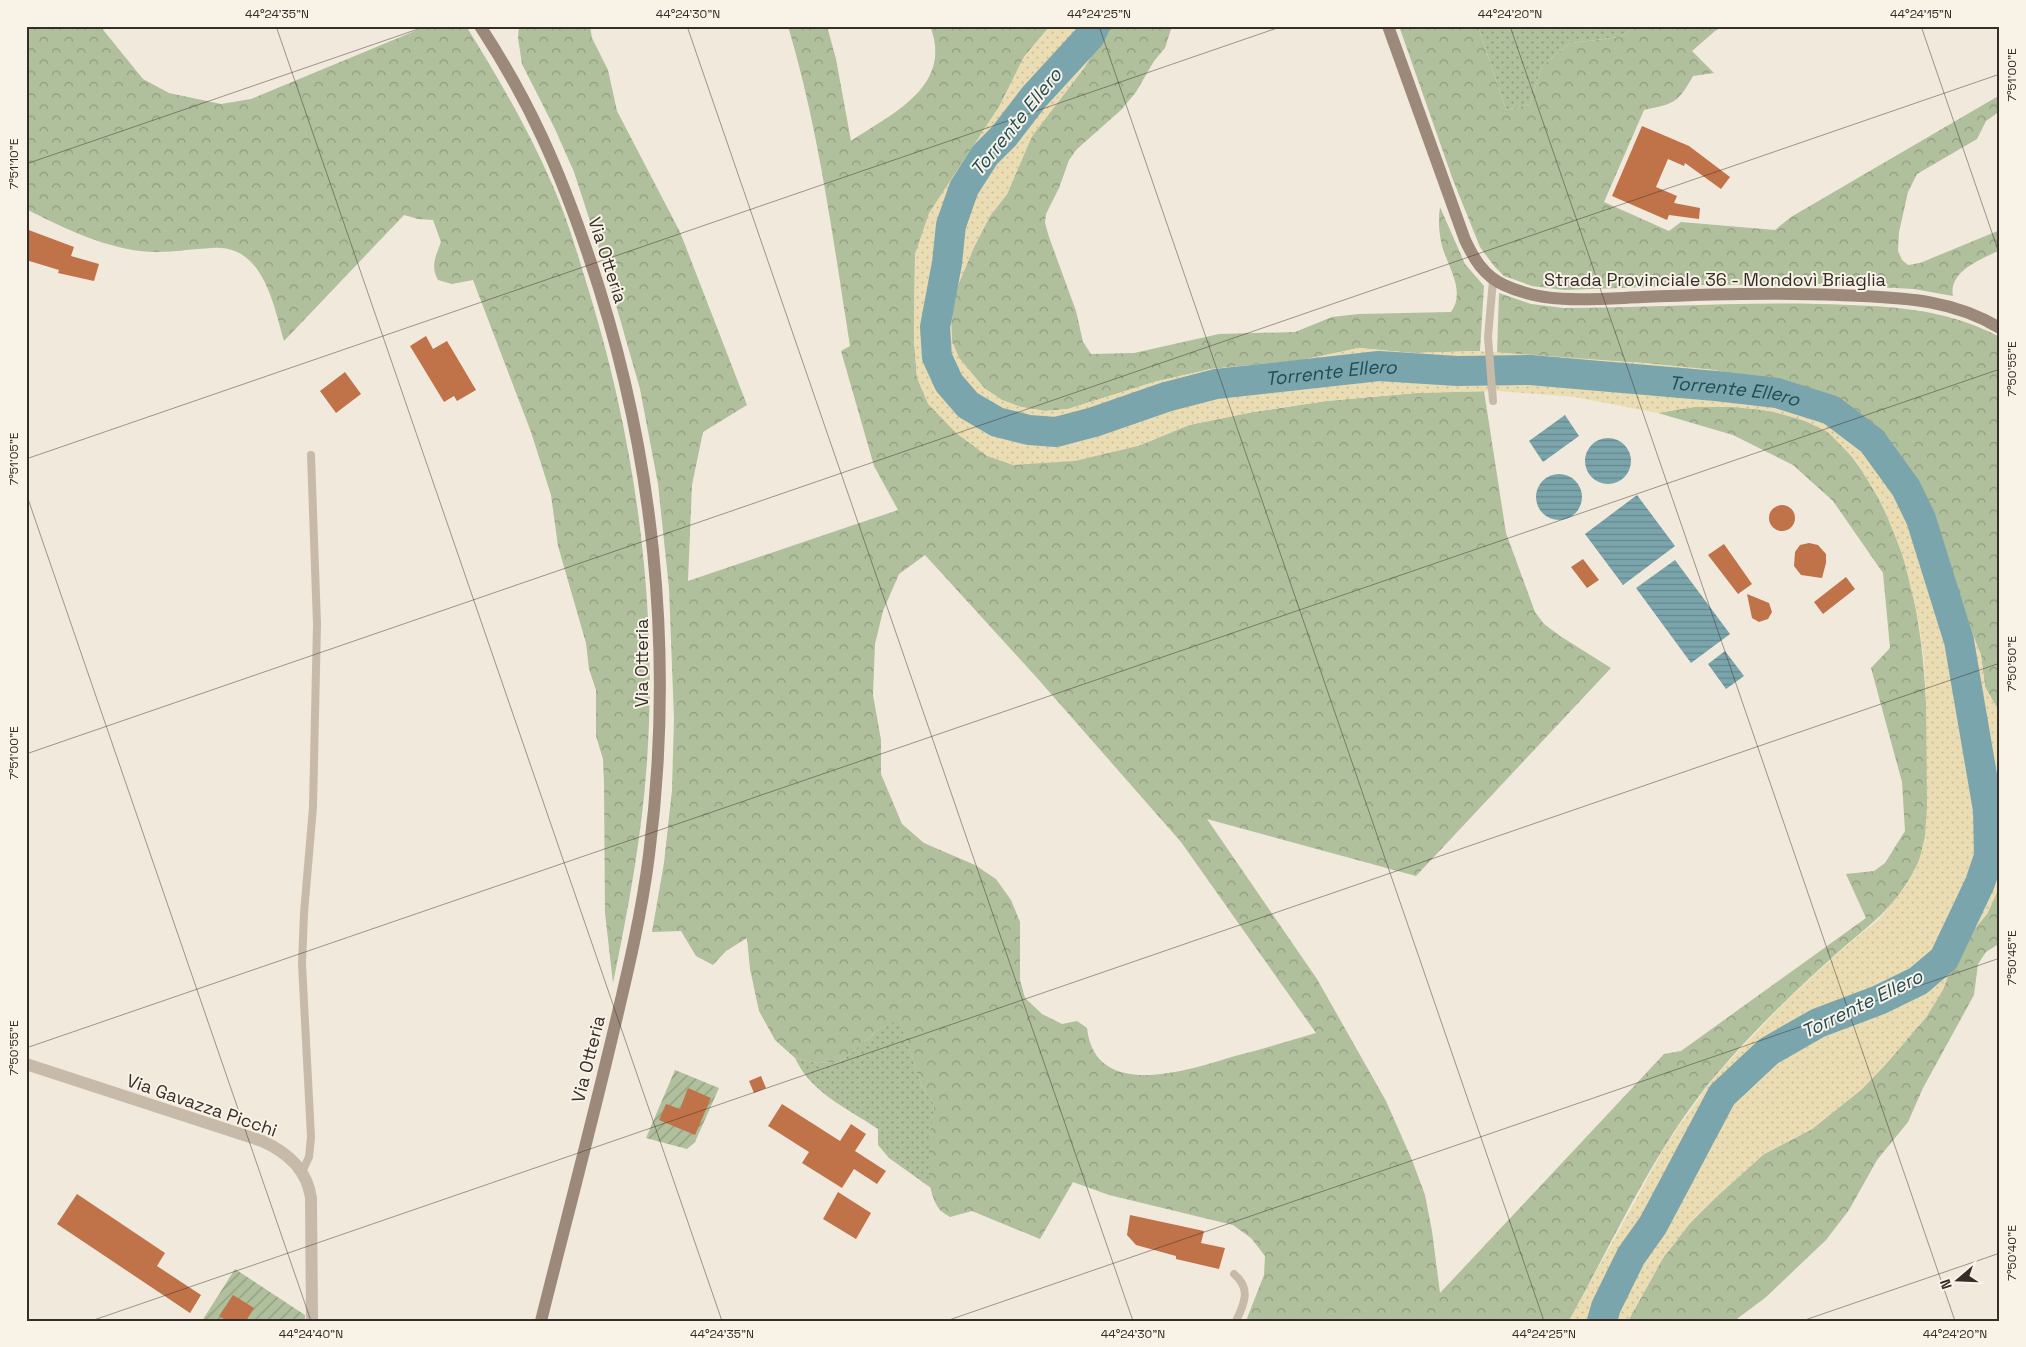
<svg xmlns="http://www.w3.org/2000/svg" width="2026" height="1347" viewBox="0 0 2026 1347" font-family="'Space Grotesk',sans-serif">
  <defs>
    <pattern id="grass-dots" width="8" height="8" patternUnits="userSpaceOnUse" patternTransform="scale(1.25)"><rect width="8" height="8" fill="#b0bf9c"/><path d="M2 2h.1M6 6h.1" fill="none" stroke="#909c7f" stroke-width="1.8" stroke-linecap="round"/></pattern>
    <pattern id="forest-crowns" width="20" height="18" patternUnits="userSpaceOnUse" patternTransform="scale(1.25)"><rect width="20" height="18" fill="#b0bf9c"/><path d="M2 6a3 3 0 1 1 6 0M12 15a3 3 0 1 1 6 0" fill="none" stroke="#909c7f"/></pattern>
    <pattern id="sand-dots" width="8" height="8" patternUnits="userSpaceOnUse" patternTransform="scale(1.25)"><rect width="8" height="8" fill="#ebddb3"/><path d="M2 2h.1M6 6h.1" fill="none" stroke="#cabe9a" stroke-width="1.8" stroke-linecap="round"/></pattern>
    <pattern id="garden-furrows" width="10" height="10" patternUnits="userSpaceOnUse" patternTransform="scale(1.25)"><rect width="10" height="10" fill="#b0bf9c"/><path d="M-1 1l2-2M0 10L10 0M9 11l2-2" fill="none" stroke="#909c7f"/></pattern>
    <pattern id="water-rules" width="6" height="5" patternUnits="userSpaceOnUse" patternTransform="scale(1.25)"><rect width="6" height="5" fill="#7ba5ac"/><path d="M0 2.5h6" fill="none" stroke="#66878c"/></pattern>
  </defs>
  <rect width="100%" height="100%" fill="#f1e9db"/>
  <path fill="url(#grass-dots)" d="M1478 26H1636L1620 37 1570 43 1542 66 1530 104 1506 110Z
    M899 1018 922 1087 934 1104 930 1145 931 1188 889 1158 878 1145V1129C847 1108 811 1093 795 1058L817 1063 840 1062 878 1030Z"/>
  <path fill="url(#forest-crowns)" fill-rule="evenodd" d="M26 26H100L143 79 169 93 221 104 251 99 427 26H466C498 77 528 129 552 184 567 217 577 253 588 288 635 440 658 602 647 761 642 836 628 910 613 983L605 913 604 783 603 759 596 736V690L589 669 586 643 558 546 551 495 531 432 473 280 452 284 438 280C430 266 436 256 441 242L433 220 418 219 404 215 284 341C273 303 263 244 212 248 188 249 165 254 140 251 100 246 62 227 26 209Z
    M519 26H590L592 38 608 70 617 111 680 232 747 405 703 432 692 485 688 581 898 510 874 466 841 351 850 346C833 239 819 130 788 26H827L836 59 851 141C892 114 954 86 930 26H1050L1024 57 1000 105 915 254 914 339 917 378 1138 446 1189 425 1253 412 1326 401 1416 393 1484 391 1506 533 1535 612 1544 624 1560 636 1611 668 1416 876 1207 819 1317 979 1386 1101 1412 1160 1425 1195 1432 1231 1440 1293 1664 1054 1681 1051 1866 918 1846 874 1874 871 1885 863 1905 831 1902 782 1871 668 1890 648 1883 573 1833 501 1793 465 1733 435 1658 413C1670 411 1682 408 1694 407 1730 403 1800 411 1829 433 1847 447 1859 466 1871 485 1920 568 1925 657 1928 750 1929 786 1933 832 1917 865 1896 908 1870 924 1836 954 1794 992 1752 1032 1716 1075 1657 1144 1613 1241 1569 1321H1246L1264 1275 1265 1256 1251 1238 1233 1225 1109 1195 1073 1182 1040 1239 972 1211 950 1217C947 1215 942 1212 940 1210 921 1188 931 1131 934 1104L922 1087 899 1019 878 1030 840 1062 817 1063 795 1058 775 1040 759 1011 750 969 747 938 726 951 713 965 696 956 681 931 652 932 664 863 672 790 674 719 669 588 658 484 640 389 606 270 574 172 555 129 522 64 518 38ZM925 555 1038 679 1181 842 1316 1033C1289 1041 1262 1049 1235 1056 1189 1070 1095 1102 1087 1028L1077 1021 1062 1024 1042 1014 1025 998 1020 980V922L1011 900 996 879 975 865 924 843 902 824 881 774V740L873 695 875 644 883 611 899 574Z
    M1109 26H1172L1165 48 1154 61 1136 92 1121 110 1077 149 1069 160 1059 188 1046 214 1045 223 1049 237 1076 311 1083 342 1091 354 1134 353 1219 334 1295 332 1332 317 1359 314 1451 312C1466 291 1448 267 1442 246 1439 233 1438 221 1440 207L1465 264 1484 286 1480 351 1412 353 1359 348 1302 360 1211 369 1154 382 1068 409 1045 411 1021 407 1002 400 984 388 959 358 952 342 951 319 953 297 974 247 990 216 1007 194 1032 136 1084 68Z
    M1399 26H1478L1506 110 1530 104 1542 66 1570 43 1620 37 1636 26H1724L1715 31 1692 51 1714 73 1693 76C1677 104 1675 103 1644 110L1604 202 1669 231 1681 222 1775 230 1791 217 2000 95V111L1986 121 1977 139 1917 174 1908 192 1899 232 1898 251 1902 260 1908 265 1920 263 2000 230V250C1982 259 1948 271 1953 296L1914 289 1819 284 1705 285 1564 290 1532 286 1504 276 1494 266 1480 247 1453 180Z
    M1499 293 1531 304 1564 308C1649 308 1733 302 1819 304 1884 306 1940 306 2000 337V713L1985 687 1981 655 1965 616 1949 561 1925 496 1851 412 1835 400 1812 390 1714 370 1643 363 1497 354Z
    M2000 886V943L1986 952 1978 964 1974 995 1923 1088 1908 1122 1877 1160 1849 1210 1826 1240 1765 1298 1734 1321H1628L1663 1258 1690 1223 1715 1198 1764 1154 1812 1129 1862 1089 1886 1064 1927 1016 1952 969 1959 947 1987 914Z"/>
  <path fill="url(#sand-dots)" d="M1050 26H1109L1084 68 1032 136 1007 194 990 216 974 247 953 297 951 319 952 341 959 358 984 388 1002 400 1021 407 1045 411 1068 409 1154 382 1211 369 1302 360 1359 348 1412 353 1480 351 1643 363 1714 370 1825 394 1878 434 1904 464 1925 496 1949 561 1965 616 1981 655 1985 687 2000 713V886L1987 914 1959 947 1943 990 1927 1016 1886 1064 1862 1089 1812 1129 1764 1154 1715 1198 1690 1223 1663 1258 1628 1321H1569L1667 1143 1715 1076 1785 1002 1839 952 1878 920 1906 886 1919 861 1925 836 1927 807 1926 697 1923 652 1918 618 1903 556 1882 504 1856 461 1828 432 1805 421 1771 411 1732 407H1694L1658 413 1575 397 1499 391 1416 393 1326 401 1253 412 1189 425 1138 446 1075 461 1013 465 987 456 956 433 928 404 917 378 914 339 915 254 929 213 1000 105 1024 57Z"/>
  <path fill="url(#garden-furrows)" d="M675 1070 719 1088 695 1142 687 1149 646 1138Z
    M235 1269 305 1315V1321H202Z"/>
  <path fill="url(#water-rules)" d="M1565 415 1579 436 1543 462 1529 441Z
    M1585 461a23 23 0 1 1 46 0a23 23 0 1 1-46 0Z
    M1536 497a23 23 0 1 1 46 0a23 23 0 1 1-46 0Z
    M1637 495 1675 546 1623 585 1585 534Z
    M1675 560 1730 634 1691 663 1636 588Z
    M1725 651 1744 676 1726 689 1708 664Z"/>
  <g fill="none" stroke-linecap="round" stroke-linejoin="round">
    <path stroke="#7ba5ac" stroke-width="5" d="M1989 856 2000 858"/>
    <path stroke="#7ba5ac" stroke-width="30" id="s1" d="M1095 26 1090 36 1034 97 1004 136 985 155 964 188 951 225 947 263 935 327 937 357 949 383 968 405 997 422 1029 430 1056 432 1094 422 1166 397 1216 384 1379 366 1457 371 1530 370 1716 386 1777 393 1831 410 1872 441 1906 488 1921 519 1959 641 1988 810 1989 856 1980 883 1944 959 1918 981 1879 1000 1818 1023 1769 1051 1722 1095 1653 1225 1631 1256 1606 1307 1602 1321"/>
  </g>
  <path fill="#c07249" d="M1642 126 1689 146 1730 177 1721 189 1685 163 1684 166 1668 159 1656 187 1677 196 1674 203 1700 208 1699 219 1669 215 1667 220 1612 196Z
    M26 229 74 247 71 256 99 264 94 281 58 273 59 270 26 260Z
    M426 336 433 349 447 341 476 390 457 401 454 396 444 402 410 346Z
    M345 372 361 394 336 413 320 391Z
    M1769 518a13 13 0 1 1 26 0a13 13 0 1 1-26 0Z
    M1809 543 1818 545 1826 554V563L1822 578 1801 575 1794 566 1795 552 1800 545Z
    M1724 544 1752 584 1738 594 1708 555Z
    M1583 559 1599 580 1587 588 1571 567Z
    M1846 577 1855 589 1823 614 1814 602Z
    M1747 594 1769 603 1772 612 1768 619 1759 622 1752 618Z
    M761 1076 766 1088 754 1093 749 1081Z
    M688 1088 711 1098 695 1135 659 1120 666 1104 680 1109Z
    M782 1104 840 1141 851 1124 866 1134 855 1151 886 1171 877 1184 854 1169 842 1188 802 1163 809 1152 768 1126Z
    M838 1192 871 1213 856 1239 823 1219Z
    M77 1194 165 1253 157 1266 201 1295 190 1313 57 1224Z
    M1130 1215 1204 1231 1201 1243 1225 1248 1219 1269 1176 1259V1256L1136 1245 1127 1235Z
    M233 1295 254 1308 246 1321H227L219 1316Z"/>
  <g fill="none" stroke-linecap="round" stroke-linejoin="round">
    <path stroke="#c8baa8" stroke-width="8" d="M1493 401 1488 337 1493 280
      M302 1172 309 1157 311 1137 302 964 304 913 313 807 317 624 311 455
      M1234 1274C1251 1288 1245 1303 1236 1321"/>
    <path stroke="#c8baa8" stroke-width="12" d="M26 1064 262 1141C287 1152 307 1169 311 1198L312 1321"/>
    <path stroke="#9c8979" stroke-width="12" d="M480 26C530 102 560 171 589 257 654 449 675 653 649 855 641 919 625 983 610 1046 588 1138 564 1229 541 1321
      M1388 26 1465 240C1474 259 1484 276 1504 285 1546 305 1596 299 1642 297 1708 294 1773 292 1839 295 1898 298 1948 297 2000 328"/>
  </g>
  <path fill="none" stroke="#352d28" stroke-width="1" stroke-opacity="0.45" d="M276 26 722 1321M687 26 1133 1321M1099 26 1544 1321M1510 26 1955 1321M1921 26 2000 256M26 164 427 26M26 459 1283 26M26 493 311 1321M26 754 2000 74M26 1048 2000 369M91 1321 2000 663M946 1321 2000 958M1802 1321 2000 1253"/>
  <g text-anchor="middle" dominant-baseline="central" stroke-width="4" stroke-linejoin="round" paint-order="stroke">
    <g font-size="18" fill="#352d28" stroke="#f8f2e7">
      <text transform="translate(608 260) rotate(72)">Via Otteria</text>
      <text x="1715" y="279">Strada Provinciale 36 - Mondovì Briaglia</text>
      <text transform="translate(641 663) rotate(-90)">Via Otteria</text>
      <text transform="translate(588 1059) rotate(-76)">Via Otteria</text>
      <text transform="translate(202 1105) rotate(19)">Via Gavazza Picchi</text>
    </g>
    <g font-size="19" font-style="italic" fill="#1f4c55" stroke="#f8f2e7">
      <text transform="translate(1016 122) rotate(-51)">Torrente Ellero</text>
      <text stroke="none"><textPath href="#s1" startOffset="816">Torrente Ellero</textPath></text>
      <text stroke="none"><textPath href="#s1" startOffset="1221">Torrente Ellero</textPath></text>
      <text transform="translate(1862 1004) rotate(-26)">Torrente Ellero</text>
    </g>
  </g>
  <rect width="2026" height="1347" fill="none" stroke="#f8f2e7" stroke-width="55"/>
  <g transform="translate(1958 1280) rotate(251)" stroke="#f8f2e7" stroke-width="4" paint-order="stroke">
  <path d="M0-4L9 19L0 12L-9 19Z" fill="#352d28"/>
  <text y="-8" font-size="14" font-weight="bold" text-anchor="middle" fill="#352d28">N</text>
  </g>
  <rect x="28" y="28" width="1970" height="1292" fill="none" stroke="#352d28" stroke-width="2"/>
  <g font-size="12" text-anchor="middle" fill="#352d28">
    <text x="277" y="18">44°24'35"N</text>
    <text x="688" y="18">44°24'30"N</text>
    <text x="1099" y="18">44°24'25"N</text>
    <text x="1510" y="18">44°24'20"N</text>
    <text x="1921" y="18">44°24'15"N</text>
    <text transform="translate(2012 75) rotate(-90)" y="4">7°51'00"E</text>
    <text transform="translate(14 164) rotate(-90)" y="4">7°51'10"E</text>
    <text transform="translate(2012 369) rotate(-90)" y="4">7°50'55"E</text>
    <text transform="translate(14 459) rotate(-90)" y="4">7°51'05"E</text>
    <text transform="translate(2012 664) rotate(-90)" y="4">7°50'50"E</text>
    <text transform="translate(14 753) rotate(-90)" y="4">7°51'00"E</text>
    <text transform="translate(2012 958) rotate(-90)" y="4">7°50'45"E</text>
    <text transform="translate(14 1048) rotate(-90)" y="4">7°50'55"E</text>
    <text transform="translate(2012 1253) rotate(-90)" y="4">7°50'40"E</text>
    <text x="311" y="1338">44°24'40"N</text>
    <text x="722" y="1338">44°24'35"N</text>
    <text x="1133" y="1338">44°24'30"N</text>
    <text x="1544" y="1338">44°24'25"N</text>
    <text x="1955" y="1338">44°24'20"N</text>
  </g>
</svg>
